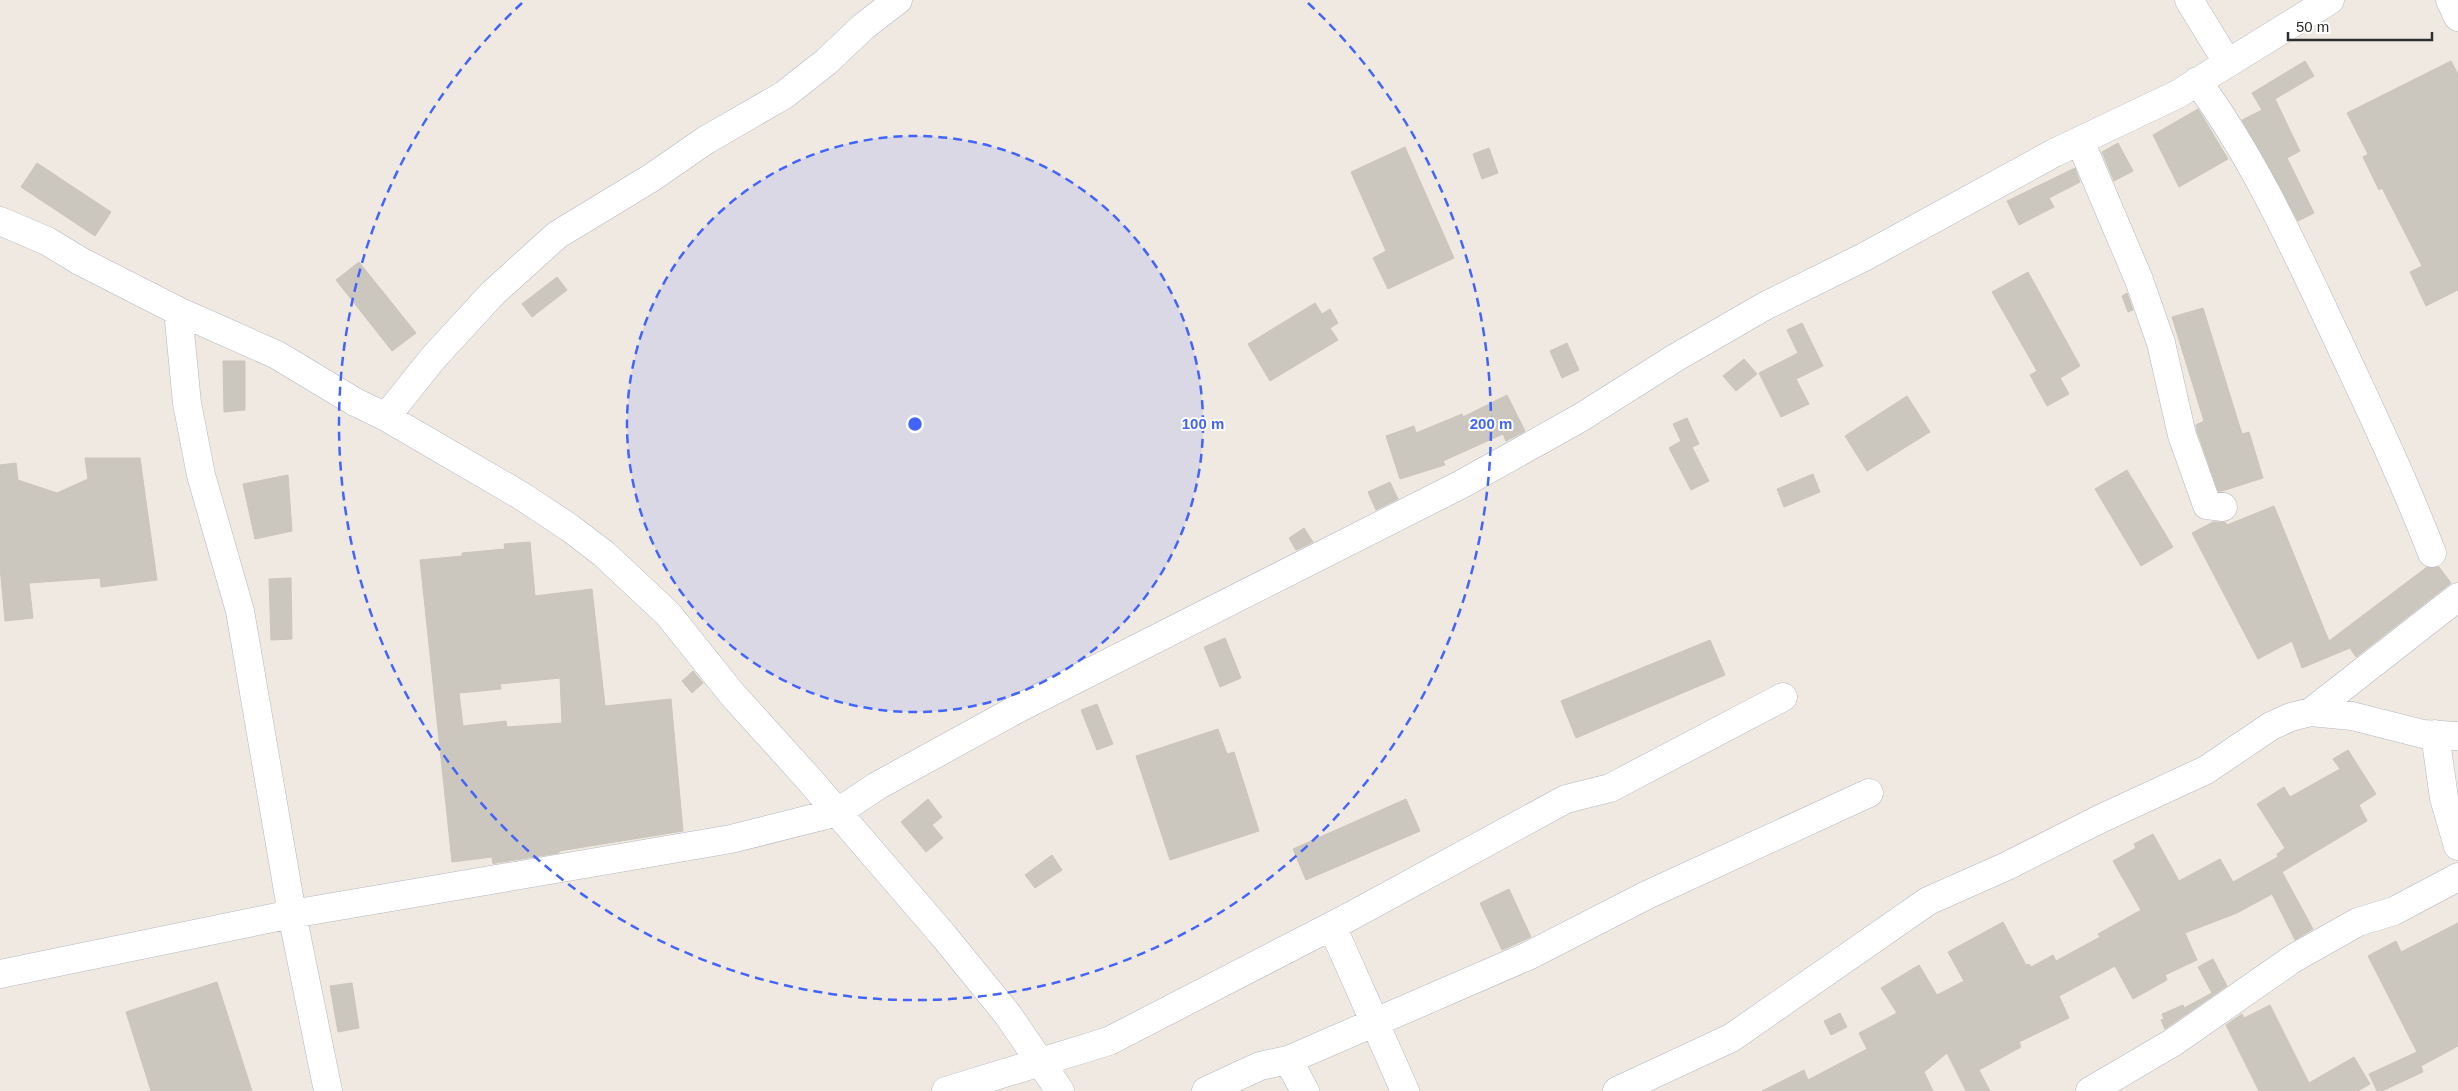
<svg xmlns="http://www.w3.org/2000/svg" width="2458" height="1091" viewBox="0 0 2458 1091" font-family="Arial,sans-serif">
  <rect width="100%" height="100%" fill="#efe9e1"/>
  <path fill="#cbc7bf" stroke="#cbc5ba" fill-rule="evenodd" d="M2305 61 2314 76 2275 99 2300 151 2287 158 2314 213 2298 221 2242 120 2262 110 2252 93Z
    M2451 61 2458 74V290L2426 306 2410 272 2422 266 2382 188 2379 190 2363 157 2368 154 2347 113Z
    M2198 109 2228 159 2179 187 2153 135Z
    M2118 143 2133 171 2114 181 2102 152Z
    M1405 147 1454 258 1388 289 1373 258 1386 251 1351 172Z
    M1489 148 1498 173 1482 179 1473 154Z
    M37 163 111 212 95 236 21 187Z
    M2075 168 2080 182 2049 198 2054 207 2019 225 2007 201Z
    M359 262 416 333 392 351 336 280Z
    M2028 272 2080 366 2060 378 2069 394 2047 406 2030 375 2037 371 1992 292Z
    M557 277 567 290 532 317 522 304Z
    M2127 293 2133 310 2128 312 2122 296Z
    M1315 303 1322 314 1330 309 1338 323 1330 328 1338 340 1270 381 1248 344Z
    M2203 308 2242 434 2249 432 2263 478 2222 491H2218L2197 431 2196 425 2204 421 2172 317Z
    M1802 323 1823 366 1796 379 1809 404 1781 417 1759 373 1798 353 1787 330Z
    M1567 343 1579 370 1562 378 1550 351Z
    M1744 359 1757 374 1736 391 1723 376Z
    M223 361H245V410L224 412Z
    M1507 395 1525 431 1506 441 1503 434 1443 461 1445 465 1400 479 1386 436 1414 426 1416 433 1462 414 1463 417Z
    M1907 396 1930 432 1867 471 1845 436Z
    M1687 418 1699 444 1692 447 1709 481 1691 490 1669 448 1681 441 1673 424Z
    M85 458H140L157 580 101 587 100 578 29 583 33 618 5 621 0 567V465L16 463 18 480 57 493 88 479Z
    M2127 470 2173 547 2141 566 2095 489Z
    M1813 474 1820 492 1784 507 1777 489Z
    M288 475 292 531 255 539 243 484Z
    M1390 482 1398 499 1376 510 1368 492Z
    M2274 506 2329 641 2427 567H2439L2451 583 2356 657 2350 648 2302 668 2292 641 2258 659 2192 533 2213 522H2225L2227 525Z
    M1304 528 1313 542 1296 550 1289 538Z
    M530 542 535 596 592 589 605 706 671 699 683 831 559 851V853L496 863 493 864 492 857 452 862 420 560 462 556V553L505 549 504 544ZM560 678 562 723 507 727 506 721 463 726 459 693 501 689 500 684Z
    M291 578 292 639 271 640 269 579Z
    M1225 638 1241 678 1220 687 1204 647Z
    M1710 640 1725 675 1576 738 1561 701Z
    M693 671 703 683 692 693 682 681Z
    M1097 704 1113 744 1097 750 1081 710Z
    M1218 729 1227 754 1234 752 1259 831 1170 860 1136 756Z
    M2348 750 2376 794 2359 805 2367 821 2282 872 2313 929 2295 940 2272 894 2237 913 2185 933 2197 960 2165 975 2167 980 2133 999 2115 966 2059 996 2069 1018 2019 1042 2021 1047 1979 1070 1990 1091H1966L1947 1053 1924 1072 1933 1091H1762L1804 1070 1808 1080 1867 1049 1859 1033 1897 1013 1881 988 1919 965 1937 995 1964 981 1948 952 2003 922 2026 965 2029 964 2031 967 2053 955 2056 961 2100 937 2098 934 2141 910 2113 861 2136 848 2134 844 2153 834 2179 881 2220 859 2233 882 2278 857 2277 854 2285 848 2257 804 2284 787 2290 797 2340 769 2333 759Z
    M928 799 942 817 932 825 943 838 926 852 901 822Z
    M1406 799 1420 831 1306 880 1293 849Z
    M1052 855 1062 870 1035 888 1025 875Z
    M1509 889 1531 937 1502 950 1480 903Z
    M2458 923V1046L2421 1066 2423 1072 2382 1091H2377L2369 1074 2417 1052 2368 956 2396 941 2401 952Z
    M2213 959 2227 986 2165 1029 2161 1020 2164 1019 2162 1014 2183 1005 2184 1008 2212 993 2198 967Z
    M217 982 252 1091H151L126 1012Z
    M352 983 359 1028 338 1032 330 986Z
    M2270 1005 2309 1083 2354 1057 2370 1084 2358 1091H2259L2226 1025 2242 1014 2244 1018Z
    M1840 1013 1847 1027 1831 1035 1824 1021Z"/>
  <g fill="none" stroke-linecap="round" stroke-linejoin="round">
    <g stroke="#b4b7c1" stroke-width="29">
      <path id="minor" d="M2189 0 2227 62
        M2450 0 2458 17
        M2197 81C2254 158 2294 247 2335 334 2369 407 2403 478 2432 553
        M2080 141 2139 280 2161 343 2182 435 2207 505 2223 507
        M0 221 47 241 80 261 178 311 277 355 355 402 386 417 520 495 570 528 604 554 668 614 732 694 807 777 943 935 1008 1015 1060 1091
        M178 311 187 403 201 475 240 611 292 914 328 1091
        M386 417 434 357 493 293 557 235 651 178 706 140 784 95 826 62 864 26 898 0
        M2311 712 2458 597
        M2435 734 2444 798 2458 846
        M1332 926 1405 1091
        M0 974 292 914 731 839 838 812 877 786 1019 708 1462 484 1580 418 1675 358 1765 306 1864 257 2054 153 2178 94 2330 0
        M1288 1060 1305 1091
        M946 1091 1109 1041 1351 916 1566 799 1610 788 1783 697
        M1206 1091 1260 1066 1288 1060 1528 956 1647 895 1869 793
        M1617 1091 1731 1038 1928 901 2007 866 2100 819 2206 770 2271 726 2291 717 2311 712 2352 716 2423 734 2458 736
        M2090 1091 2172 1043 2294 958 2358 922 2394 911 2458 877"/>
    </g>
    <use href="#minor" stroke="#fff" stroke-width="28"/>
  </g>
  <circle cx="915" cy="424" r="288" fill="#4264fb" fill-opacity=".12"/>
  <g fill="none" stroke="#4264fb" stroke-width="2.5" stroke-dasharray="9 6">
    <circle cx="915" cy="424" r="288"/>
    <path d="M1308 3A576 576 0 1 1 522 3"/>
  </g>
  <circle cx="915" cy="424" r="8" fill="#4264fb" stroke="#fff" stroke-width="2.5"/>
  <g font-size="15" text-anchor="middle" font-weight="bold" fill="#4264fb" stroke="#fff" stroke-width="4" stroke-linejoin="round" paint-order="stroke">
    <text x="1203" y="429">100 m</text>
    <text x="1491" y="429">200 m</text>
  </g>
  <path d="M2288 32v8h144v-8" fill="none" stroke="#2e2e2e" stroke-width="2.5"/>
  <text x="2296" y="32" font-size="15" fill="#2e2e2e" stroke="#ffffff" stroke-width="4" paint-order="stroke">50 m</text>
</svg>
